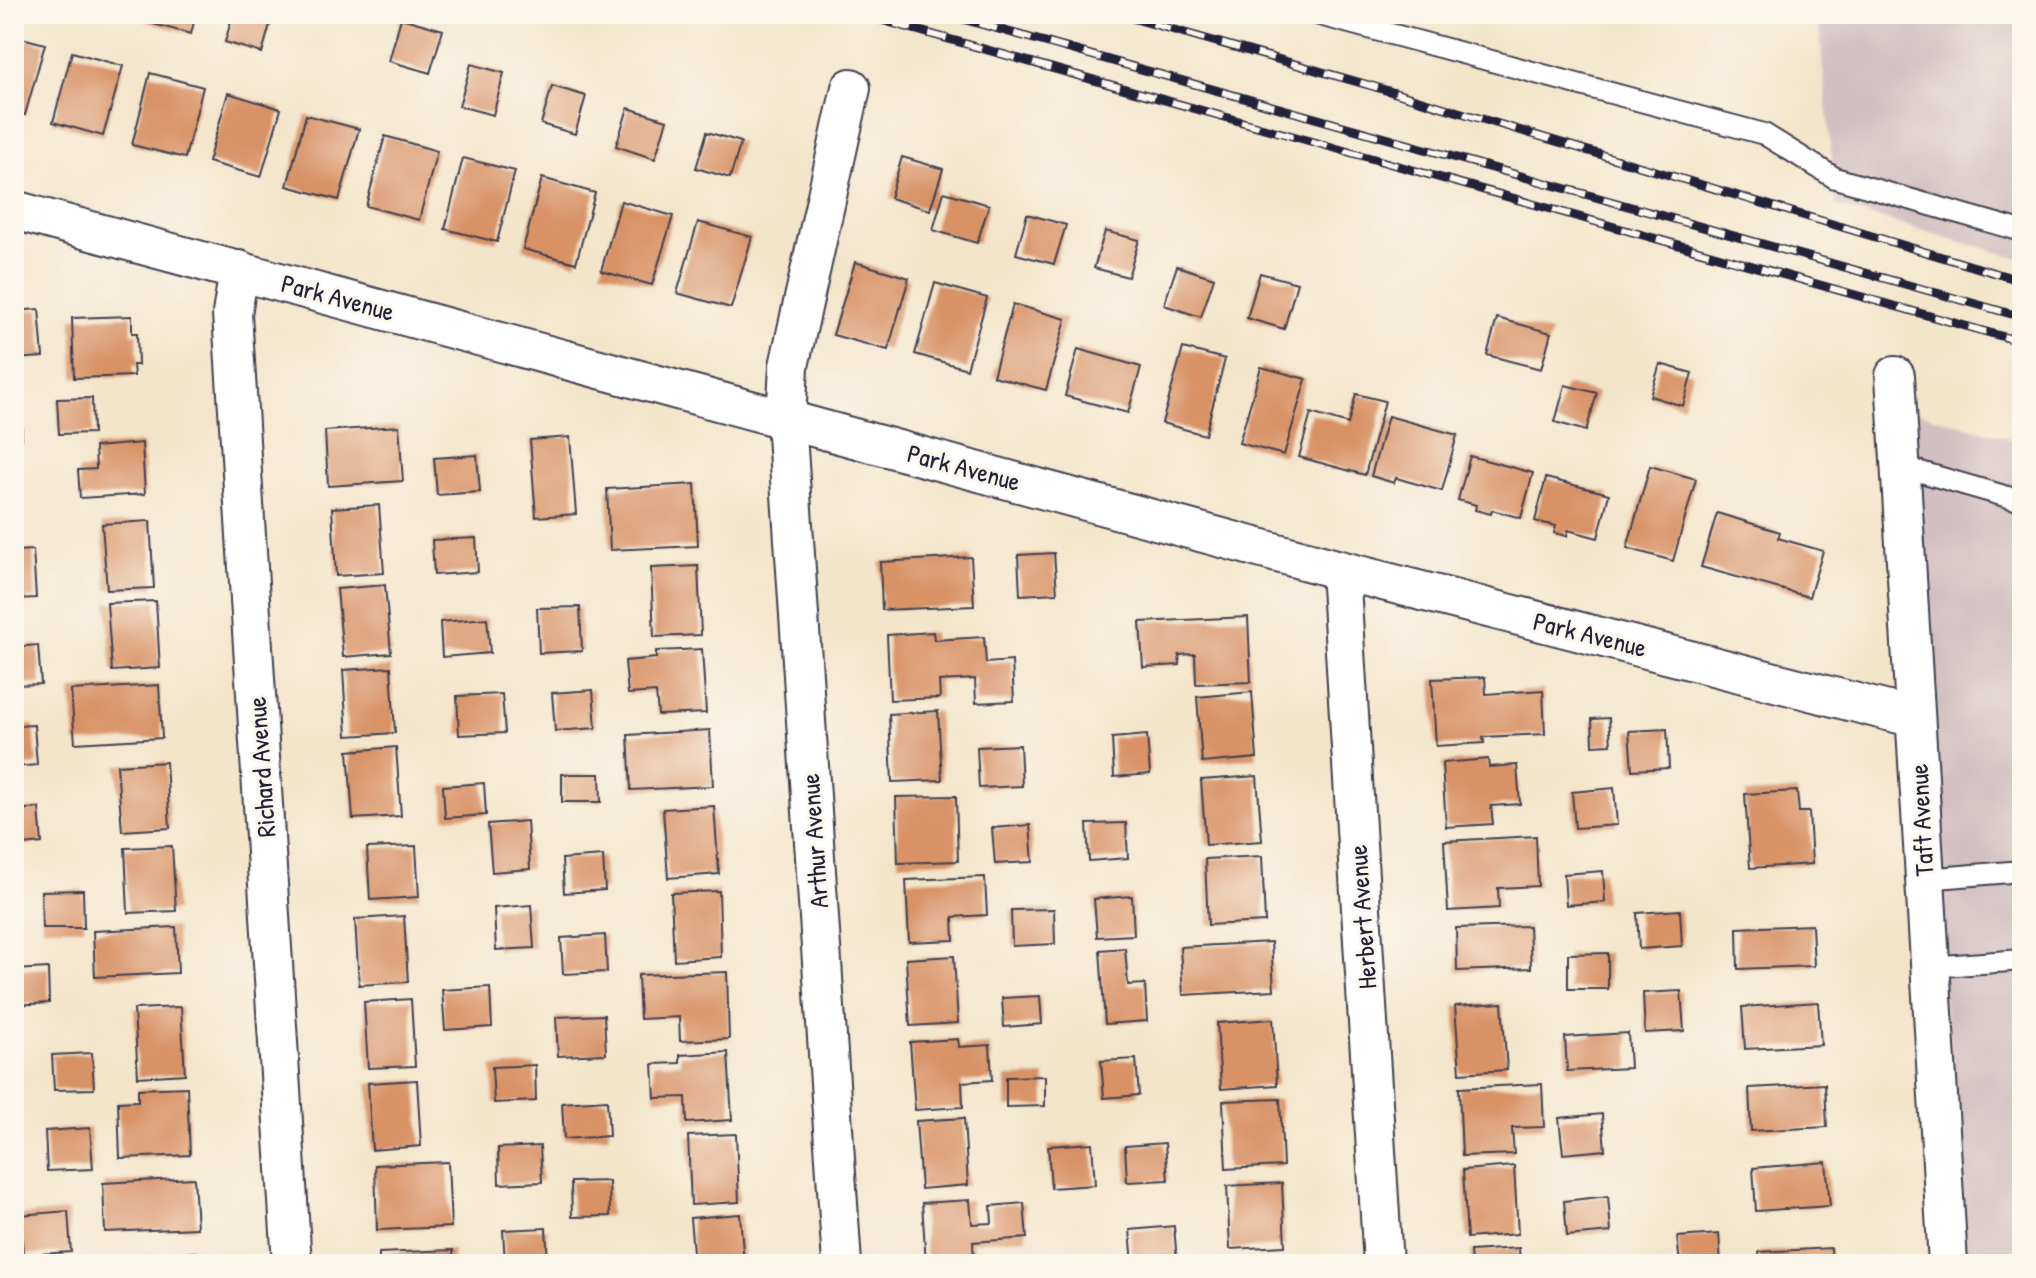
<svg xmlns="http://www.w3.org/2000/svg" width="2036" height="1278" viewBox="0 0 2036 1278" font-family="'Patrick Hand',sans-serif">
  <rect width="100%" height="100%" fill="#fbf7ec"/>
  <filter id="ink" filterUnits="userSpaceOnUse"><feTurbulence type="fractalNoise" baseFrequency=".0125" numOctaves="2"/><feDisplacementMap in="SourceGraphic" scale="16" xChannelSelector="R" yChannelSelector="G"/><feConvolveMatrix kernelMatrix="1 2 1 2 8 2 1 2 1" color-interpolation-filters="sRGB"/></filter>
  <filter id="wash" filterUnits="userSpaceOnUse"><feTurbulence type="fractalNoise" baseFrequency=".006" numOctaves="4" result="noise"/><feDisplacementMap in="SourceGraphic" scale="32" xChannelSelector="R" yChannelSelector="G"/><feGaussianBlur stdDeviation="1.8" result="paint"/><feColorMatrix in="noise" values="0 0 0 0 0 0 0 0 0 0 0 0 0 0 0 0 0 1.4 0 .05"/><feComposite in="paint" operator="in"/></filter>
  <g filter="url(#wash)">
    <rect width="100%" height="100%" fill="#f3e5ca"/>
    <path fill="#d2bfc1" d="M1818 14H2022V259L1836 206Z
      M1909 410 2022 442V1264H1960Z"/>
    <g id="blocks">
      <path fill="#d89266" d="M148 14H196L191 34 146 22Z
        M233 14H273L262 53 225 42Z
        M401 18 443 30 430 73 389 61Z
        M14 36 45 44 25 115 14 112Z
        M72 52 123 66 103 136 53 122Z
        M471 64 504 73 493 115 459 106Z
        M150 73 203 87 185 158 132 145Z
        M552 86 586 96 575 134 541 124Z
        M228 93 281 109 261 177 208 162Z
        M628 108 667 120 655 159 616 146Z
        M306 115 359 129 339 200 287 186Z
        M707 132 741 142 730 178 696 168Z
        M385 136 437 151 419 220 366 206Z
        M902 157 943 169 930 210 890 198Z
        M463 158 515 171 497 242 445 229Z
        M542 178 595 193 576 263 523 249Z
        M944 192 989 205 977 243 933 230Z
        M621 201 673 216 652 285 601 271Z
        M1027 214 1066 225 1054 264 1016 254Z
        M698 222 752 237 731 308 677 293Z
        M1105 231 1139 240 1128 277 1094 268Z
        M855 262 909 278 888 350 833 335Z
        M1177 266 1214 278 1201 317 1164 305Z
        M1260 273 1297 283 1284 329 1247 318Z
        M935 283 987 298 967 369 915 354Z
        M1013 304 1066 319 1046 390 993 376Z
        M39 309 43 357 14 359V311Z
        M132 316V333H137L138 365H133L134 376 74 378 72 318Z
        M1497 318 1551 333 1541 369 1487 355Z
        M1183 348 1225 359 1205 435 1162 423Z
        M1078 349 1141 367 1128 413 1065 396Z
        M1660 364 1692 373 1683 406 1650 396Z
        M1261 367 1306 379 1284 455 1239 443Z
        M1565 385 1597 393 1586 431 1555 422Z
        M1356 394 1385 401 1365 475 1299 457 1311 413 1348 424Z
        M20 397 22 439 14 440V398Z
        M92 398 93 433 59 434 57 399Z
        M1388 416 1457 435 1442 491 1396 478 1394 483 1371 476Z
        M399 426 403 481 328 486 325 431Z
        M570 437 576 514 536 517 530 440Z
        M142 443 145 494 80 498 78 470 96 469 95 447Z
        M477 455 480 492 437 495 434 458Z
        M1470 456 1533 473 1521 518 1492 510 1491 514 1475 510 1476 505 1458 500Z
        M1650 466 1696 479 1673 561 1627 548Z
        M14 470H16L19 516H14Z
        M1546 478 1609 494 1598 538 1568 530 1567 536 1554 533 1556 526 1535 521Z
        M695 484 698 546 610 550 607 489Z
        M379 505 384 573 336 576 332 508Z
        M1717 513 1780 532 1778 538 1823 551 1809 597 1701 567Z
        M150 521 154 588 107 590 102 524Z
        M476 538 478 572 434 575 432 540Z
        M33 550 36 598 14 599V551Z
        M1054 553 1057 593 1020 595 1018 555Z
        M971 557 974 606 882 610 880 562Z
        M698 566 701 635 654 637 651 568Z
        M385 585 391 653 343 657 337 589Z
        M156 601 160 668 112 671 107 603Z
        M580 607 582 651 539 653 537 608Z
        M1248 617 1251 682 1196 684 1195 654 1179 655 1180 665 1143 667 1140 622Z
        M487 618 490 653 442 657 440 622Z
        M933 632 934 640 984 637 986 663 1012 661 1014 701 976 703 975 679 939 681 940 698 890 700 887 635Z
        M38 645 41 684 14 685V647Z
        M702 649 706 713 658 715 656 692 628 694 625 661 656 658V651Z
        M391 667 395 733 347 736 343 670Z
        M1485 677 1486 694 1543 690 1545 734 1483 737 1484 743 1436 746 1432 679Z
        M159 685 162 738 75 743 71 690Z
        M593 690 596 728 555 731 552 693Z
        M1252 692 1257 758 1202 763 1197 697Z
        M502 694 505 733 459 735 457 696Z
        M938 711 942 780 892 782 889 714Z
        M1609 718 1611 744 1593 745 1592 719Z
        M34 725 37 765 14 767V726Z
        M1667 729 1669 768 1632 770 1629 731Z
        M710 730 713 786 631 790 628 735Z
        M1147 735 1150 774 1114 777 1112 738Z
        M1020 745 1022 786 979 788 977 747Z
        M396 747 401 816 353 819 348 751Z
        M1488 759 1489 767 1517 765 1520 804 1491 806 1493 824 1446 827 1442 763Z
        M166 762 170 828 122 831 117 765Z
        M562 774H600L601 802H562Z
        M1257 776 1262 841 1206 845 1201 780Z
        M484 783 486 815 445 818 443 786Z
        M1614 788 1617 825 1575 828 1572 792Z
        M1797 791 1799 812H1809L1812 864 1750 868 1745 794Z
        M956 796 958 861 898 863 896 797Z
        M714 806 719 874 668 878 663 809Z
        M39 808 42 843 14 846V810Z
        M527 821 530 869 492 872 488 824Z
        M1126 823 1128 858 1089 861 1087 824Z
        M1030 825 1033 862 995 864 992 828Z
        M1536 836 1538 886 1498 888 1499 908 1448 911 1444 841Z
        M172 846 176 911 128 913 125 848Z
        M416 846 419 897 370 900 367 848Z
        M603 856 605 890 564 893 562 859Z
        M1262 856 1265 922 1208 925 1205 859Z
        M1603 871 1605 902 1566 905 1564 874Z
        M985 877 987 915 953 917 954 940 909 942 906 880Z
        M83 890 84 928H42L41 891Z
        M719 891 721 957 674 960 671 893Z
        M1132 896 1134 935 1097 937 1094 899Z
        M531 905 534 948 496 950 494 908Z
        M1054 909 1055 944 1012 946 1011 910Z
        M1680 910 1682 946 1639 949 1637 913Z
        M404 916 408 982 359 985 355 919Z
        M1812 925 1814 966 1738 969 1737 928Z
        M1529 926 1531 968 1457 971 1456 928Z
        M176 927 178 973 95 977 93 931Z
        M605 935 607 972 563 974 561 938Z
        M1271 942 1274 990 1183 995 1180 947Z
        M1125 948 1128 985 1145 984 1147 1021 1105 1024 1100 950Z
        M1608 953V989H1568V954Z
        M954 956 958 1023 910 1026 906 959Z
        M48 968 49 1003 14 1005V970Z
        M727 972 729 1039 680 1041 679 1017 640 1019 638 975Z
        M490 987 492 1027 445 1030 442 990Z
        M1681 991 1684 1031 1645 1033 1643 993Z
        M1040 996 1042 1024 1004 1027 1002 998Z
        M411 999 415 1066 368 1068 364 1002Z
        M1818 1002 1821 1045 1745 1049 1742 1007Z
        M1502 1003 1507 1070 1460 1073 1455 1006Z
        M181 1007 185 1074 138 1077 134 1009Z
        M604 1015 606 1054 558 1056 556 1017Z
        M1273 1019 1277 1085 1221 1089 1217 1023Z
        M1628 1033 1630 1068 1567 1071 1565 1037Z
        M958 1039 959 1047 990 1045 992 1080 962 1082 963 1107 915 1110 910 1042Z
        M728 1052 732 1120 687 1123 686 1097 655 1098 653 1064 680 1063V1055Z
        M92 1053 94 1089 54 1090 52 1055Z
        M1136 1059 1139 1095 1104 1098 1101 1061Z
        M535 1065 536 1101 494 1103 492 1067Z
        M1045 1076V1106L1006 1107V1077Z
        M417 1080 421 1146 372 1150 368 1083Z
        M1542 1084 1544 1127 1512 1128 1514 1154 1462 1156 1459 1088Z
        M1825 1084 1827 1127 1751 1131 1749 1088Z
        M187 1087 190 1155 120 1158 118 1102 138 1101V1089Z
        M1280 1099 1283 1166 1226 1169 1223 1101Z
        M607 1100 609 1136 564 1139 562 1103Z
        M1602 1114 1605 1150 1563 1154 1559 1118Z
        M964 1118 968 1185 921 1189 916 1121Z
        M90 1128 93 1169 47 1171 45 1131Z
        M736 1134 739 1202 691 1205 688 1136Z
        M1092 1143 1095 1185 1051 1188 1048 1146Z
        M1165 1143 1168 1180 1127 1182 1125 1146Z
        M540 1146 542 1182 499 1184 498 1148Z
        M448 1162 451 1227 377 1230 375 1165Z
        M1826 1162 1830 1206 1756 1211 1753 1168Z
        M1514 1166 1518 1234 1467 1238 1463 1170Z
        M194 1178 197 1228 105 1232 103 1183Z
        M609 1181 610 1216 572 1217 571 1182Z
        M1282 1183 1285 1246 1230 1249 1227 1186Z
        M1608 1196 1611 1232 1567 1236 1564 1201Z
        M970 1200 972 1224 992 1223 991 1206 1024 1203 1027 1238 973 1242 974 1264H926L922 1203Z
        M68 1211 71 1252 23 1255 20 1215Z
        M740 1214 744 1264H694L690 1218Z
        M1174 1226 1177 1261 1133 1264 1130 1230Z
        M546 1228 548 1264H505L503 1230Z
        M1719 1234 1721 1264H1680L1677 1237Z
        M1519 1248 1520 1264H1471L1470 1251Z
        M1831 1248 1832 1264H1760L1759 1252Z
        M453 1250 454 1264H379V1253Z
        M197 1252 198 1264H126V1256Z
        M614 1258V1264H570V1262Z"/>
    </g>
  </g>
  <g filter="url(#ink)">
    <use href="#blocks" fill-opacity="0" stroke="#413f50" stroke-width="2"/>
    <g fill="none" stroke-linecap="round" stroke-linejoin="round">
      <g stroke="#413f50" stroke-width="24">
        <path id="lane" d="M1316 14 1764 134 1835 178 2022 231
          M1900 466 2022 501
          M1925 879 2022 871
          M1930 967 2022 960"/>
      </g>
      <g stroke="#413f50" stroke-width="42">
        <path id="street" d="M14 210 1340 570 1915 718
          M239 270 232 314 292 1264
          M1895 376 1948 1264
          M1340 570 1383 1264
          M842 1264 786 419 789 366 851 88"/>
      </g>
      <use href="#lane" stroke="#fff" stroke-width="20"/>
      <use href="#street" stroke="#fff" stroke-width="38"/>
      <g stroke="#22223b" stroke-width="9">
        <path id="rail" d="M860 14 2022 342
          M945 14 2022 317
          M1118 14 1372 86 2022 281"/>
      </g>
      <use href="#rail" stroke="#fbf7ec" stroke-width="6" stroke-dasharray="18" stroke-linecap="butt"/>
    </g>
  </g>
  <g text-anchor="middle" dominant-baseline="central" stroke-width="6" stroke-linejoin="round" paint-order="stroke">
    <g font-size="26" fill="#22223b" stroke="#fbf7ec">
      <text transform="translate(338 297) rotate(15)">Park Avenue</text>
      <text transform="translate(964 467) rotate(15)">Park Avenue</text>
      <text transform="translate(1590 634) rotate(14)">Park Avenue</text>
      <text transform="translate(261 767) rotate(-94)">Richard Avenue</text>
      <text transform="translate(1921 820) rotate(-93)">Taft Avenue</text>
      <text transform="translate(814 841) rotate(-94)">Arthur Avenue</text>
      <text transform="translate(1362 917) rotate(-94)">Herbert Avenue</text>
    </g>
  </g>
  <rect width="2036" height="1278" fill="none" stroke="#fbf7ec" stroke-width="48"/>
</svg>
